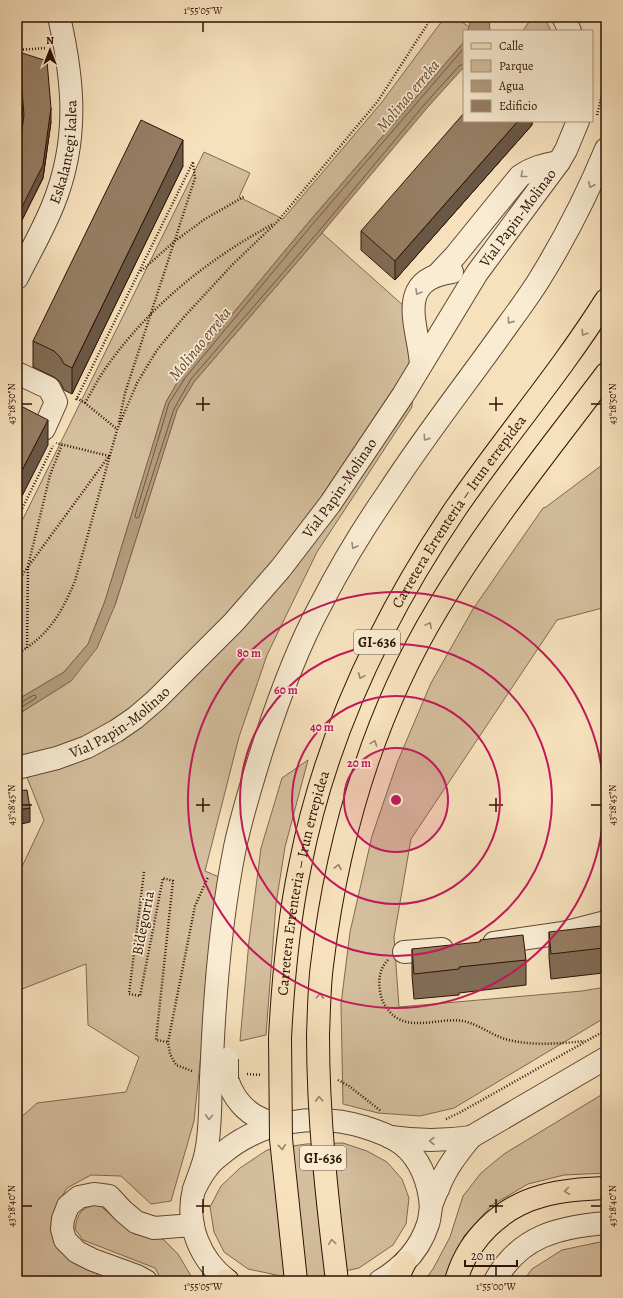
<svg xmlns="http://www.w3.org/2000/svg" width="623" height="1298" viewBox="0 0 623 1298" font-family="Alegreya,serif">
  <rect width="100%" height="100%" fill="#f6e1bc"/>
  <filter id="stains"><feTurbulence type="fractalNoise" baseFrequency=".005" numOctaves="4"/><feColorMatrix values="0 0 0 0 .2 0 0 0 0 .09 0 0 0 0 .02 0 0 0 .5 -.17"/></filter>
  <radialGradient id="worn" r=".72"><stop offset=".6" stop-color="#630" stop-opacity="0"/><stop offset="1" stop-color="#630" stop-opacity=".3"/></radialGradient>
  <path fill="#d4be9d" stroke="#816850" d="M445 17H455L469 27 468 31H464L463 43 308 223 181 376 166 402 105 601 88 644 64 672 17 700V531L204 152 250 173 239 197 283 219 382 102Z
    M532 17H544L551 31H523Z
    M322 233 414 315 412 407 317 552 267 655 239 737 205 871 219 877 206 975 201 1053 194 1121 171 1201 151 1204 121 1176 91 1175 67 1188 55 1208 56 1238 97 1273V1281H17V1121L37 1103 126 1092 139 1057 88 1025 86 964 17 991V872L19 873 44 820 26 775 17 778V715L71 681 115 605 177 410 194 382Z
    M606 462V607L557 620 411 839 394 937 399 1007 582 991 606 987V1017L454 1108 420 1116 378 1113 343 1104 341 1004 350 932 372 836 397 763 431 683 473 609 543 508 546 507Z
    M308 760 285 847 276 904 266 1035 240 1041 249 941 261 848 282 778Z
    M606 1092V1173L564 1175 528 1184 492 1205 464 1236 446 1275 445 1281H424L433 1269 450 1237 463 1196 481 1173 504 1154Z
    M343 1143 367 1151 387 1162 402 1179 409 1198 406 1224 393 1245 359 1268 317 1277 281 1276 248 1269 224 1252 214 1232 210 1207 221 1186 240 1168 267 1150 306 1144Z
    M98 1204 134 1234 163 1239 178 1254 194 1281H162L155 1268 83 1240 75 1229C78 1211 81 1209 98 1204Z
    M600 1242H606V1281H523L532 1269 562 1250Z"/>
  <path fill="#b29b7d" stroke="#7d644d" d="M471 17H489L490 31H468Z
    M464 40V67L427 108 322 233 194 382 177 410 115 605 97 648 71 681 17 715V700L64 672 88 644 105 601 166 402 181 376 308 223 463 43Z"/>
  <g fill="none" stroke-linecap="round" stroke-linejoin="round">
    <path stroke="#705640" stroke-width="1" d="M464 48 311 226 185 378 169 403 135 516 136 518 139 517 174 409 191 379 319 231 424 105 459 66 464 64
      M17 703H20L34 695 36 696V698L17 710"/>
    <g stroke="#604632" stroke-width="24">
      <g id="minor">
        <path d="M563 17 570 31"/>
        <path d="M438 274 455 256 520 176C534 167 542 165 559 162"/>
        <path id="s1" d="M17 278C29 254 43 230 53 205 79 141 74 82 59 17"/>
        <path d="M421 364C418 325 394 280 452 272"/>
        <path d="M17 373 49 388 56 402 44 429"/>
        <path id="s2" d="M17 768 57 758 87 747 116 731 135 718 156 700 234 622 281 568 330 504 403 395 477 273 559 162 566 150 578 121"/>
        <path d="M494 943 563 933 606 922"/>
        <path d="M404 952 442 949"/>
        <path d="M212 1059C215 988 221 917 235 847 242 814 252 782 262 750 278 700 296 650 321 604 341 565 364 527 389 491 426 434 468 381 507 326 518 311 529 296 539 280 565 238 587 195 606 149"/>
        <path d="M211 1078C210 1102 211 1128 206 1152 204 1164 198 1177 194 1189 185 1224 200 1260 228 1281"/>
        <path d="M227 1079C233 1097 245 1113 264 1120 270 1122 277 1122 283 1123"/>
        <path d="M390 1137C418 1141 444 1141 471 1137"/>
        <path d="M194 1190C198 1182 202 1174 208 1167 212 1161 218 1157 224 1152 263 1120 317 1113 364 1127 377 1131 392 1136 403 1145 422 1161 429 1183 431 1207"/>
        <path d="M146 1281 137 1276 93 1260 77 1252 65 1240 62 1229 63 1219 68 1206 79 1197 94 1194 109 1196 123 1211 136 1222 154 1228 193 1225"/>
        <path d="M380 1281C402 1268 420 1249 428 1224 430 1218 430 1212 431 1206 433 1200 435 1194 438 1189 445 1169 458 1153 471 1137L606 1058"/>
        <path d="M495 1281C519 1236 559 1227 606 1223"/>
      </g>
    </g>
    <g stroke="#2e1204" stroke-width="24">
      <g id="major">
        <path d="M318 1035C319 1012 319 988 322 965 337 841 373 716 438 608 487 526 548 451 606 374"/>
        <path id="s3" d="M280 1038C283 980 288 923 300 866 325 737 383 616 456 508 504 438 560 373 606 300"/>
      </g>
    </g>
    <g stroke="#2e1204" stroke-width="24">
      <path id="highway" d="M227 1280V1281
        M396 1281 405 1262
        M456 1281C467 1240 501 1207 542 1196 563 1190 585 1189 606 1188"/>
    </g>
    <path stroke="#2e1204" stroke-width="2.5" stroke-dasharray="1 2" stroke-linecap="butt" d="M606 28V44
      M17 50 46 48
      M597 115 604 86 606 58
      M141 271 175 241 205 219 245 196
      M77 398 85 403 117 429
      M76 400 193 162
      M85 403C92 391 98 379 105 369 149 306 207 260 273 224
      M119 422 125 393 195 178 193 163
      M17 519 53 446
      M17 582 109 456 56 443
      M27 648 28 566 50 475 62 445
      M17 654C49 635 61 614 75 581L117 430 137 383 157 350 184 317 233 264 277 222 378 101 432 17
      M144 872 129 994 140 996 163 878 173 881 156 1040 168 1042
      M388 960C380 968 378 979 380 991 381 999 384 1005 390 1012 408 1033 439 1017 463 1021 478 1024 490 1034 505 1039 530 1046 558 1044 584 1041
      M192 1071 176 1065 170 1054 168 1042 195 906 208 877
      M247 1074 262 1075
      M338 1080 349 1086 381 1111
      M446 1119 459 1113 606 1030"/>
    <use href="#minor" stroke="#f9ecd3" stroke-width="22"/>
    <use href="#major" stroke="#f6e1bc" stroke-width="22"/>
    <use href="#highway" stroke="#f6e1bc" stroke-width="22"/>
    <g stroke="#604632" stroke-width="24" stroke-linecap="butt">
      <path id="minor-bridge" d="M211 1078 212 1059
        M227 1079V1059"/>
    </g>
    <g stroke="#2e1204" stroke-width="24" stroke-linecap="butt">
      <path id="major-bridge" d="M318 1035C318 1118 327 1199 337 1281
        M280 1038 281 1139 296 1281"/>
    </g>
    <use href="#minor-bridge" stroke="#f9ecd3" stroke-width="22"/>
    <use href="#major-bridge" stroke="#f6e1bc" stroke-width="22"/>
  </g>
  <path fill="#816c56" stroke="#2e1204" d="M19 52 51 122 43 178 17 230V145L21 137 23 120 19 66Z
    M532 121V125L395 280 361 250V231Z
    M183 166 72 394 64 390 60 382 54 377 33 367V341Z
    M549 932 603 948V973L551 979 549 957Z
    M412 949 526 960V985L459 993V995L414 999 412 975Z"/>
  <path fill="#695846" stroke="#2e1204" d="M51 108V122L43 178 17 230V217Z
    M518 121H532V125L395 280V261Z
    M183 140V166L72 394V368Z
    M48 420V445L17 506V480Z
    M30 808V822L17 825V810Z"/>
  <path fill="#967e64" stroke="#2e1204" d="M19 52 47 61 51 108 43 165 17 217V145L21 137 24 115Z
    M464 113V121H518L395 261 361 231Z
    M141 120 183 140 72 368 64 364 60 357 54 351 33 341Z
    M17 404 48 420 17 480Z
    M27 790 30 808 17 810V791Z
    M601 926 603 948 551 954 549 932Z
    M523 935 526 960 459 967V969L414 974 412 949 480 942V940Z"/>
  <defs><path id="oneway-chevron" d="M-2-3.5L2.5 0L-2 3.5" fill="none" stroke-width="1.6" stroke-linecap="round" stroke-linejoin="round"/></defs>
  <g stroke="#9e8a76">
    <use href="#oneway-chevron" transform="translate(523 175) rotate(141)"/>
    <use href="#oneway-chevron" transform="translate(591 185) rotate(116)"/>
    <use href="#oneway-chevron" transform="translate(418 292) rotate(120)"/>
    <use href="#oneway-chevron" transform="translate(510 321) rotate(125)"/>
    <use href="#oneway-chevron" transform="translate(426 438) rotate(125)"/>
    <use href="#oneway-chevron" transform="translate(354 546) rotate(121)"/>
    <use href="#oneway-chevron" transform="translate(209 1117) rotate(93)"/>
    <use href="#oneway-chevron" transform="translate(432 1141) rotate(180)"/>
  </g>
  <g stroke="#9c8469">
    <use href="#oneway-chevron" transform="translate(584 333) rotate(124)"/>
    <use href="#oneway-chevron" transform="translate(429 625) rotate(-62)"/>
    <use href="#oneway-chevron" transform="translate(361 676) rotate(114)"/>
    <use href="#oneway-chevron" transform="translate(374 743) rotate(-70)"/>
    <use href="#oneway-chevron" transform="translate(338 867) rotate(-78)"/>
    <use href="#oneway-chevron" transform="translate(320 996) rotate(-86)"/>
    <use href="#oneway-chevron" transform="translate(319 1099) rotate(-93)"/>
    <use href="#oneway-chevron" transform="translate(282 1147) rotate(84)"/>
    <use href="#oneway-chevron" transform="translate(567 1191) rotate(172)"/>
    <use href="#oneway-chevron" transform="translate(332 1242) rotate(-97)"/>
  </g>
  <path fill="none" stroke="#2e1204" stroke-width="1.5" d="M203 22V32M203 397V411M496 397V411M22 404H32M196 404H210M489 404H503M591 404H601M203 798V812M496 798V812M22 805H32M196 805H210M489 805H503M591 805H601M203 1199V1213M496 1199V1213M22 1206H32M196 1206H210M489 1206H503M591 1206H601M203 1266V1276M496 1266V1276"/>
  <circle cx="396" cy="800" r="52" fill="#c2185b" fill-opacity=".12"/>
  <g fill="none" stroke="#c2185b" stroke-width="2">
    <circle cx="396" cy="800" r="52"/>
    <circle cx="396" cy="800" r="104"/>
    <circle cx="396" cy="800" r="156"/>
    <circle cx="396" cy="800" r="208"/>
  </g>
  <g text-anchor="middle" dominant-baseline="central" stroke-width="3.5" stroke-linejoin="round" paint-order="stroke">
    <g fill="#f9ecd3" stroke="#6b5342" stroke-width="1">
      <rect x="354" y="630" width="46" height="24" rx="3"/>
      <rect x="300" y="1146" width="46" height="24" rx="3"/>
    </g>
    <g font-size="14" font-weight="bold" fill="#2e1204">
      <text x="377" y="642">GI-636</text>
      <text x="323" y="1158">GI-636</text>
    </g>
    <g font-size="15" fill="#2e1204" stroke="#f9ecd3">
      <text stroke="none"><textPath href="#s1" startOffset="136">Eskalantegi kalea</textPath></text>
      <text stroke="none"><textPath href="#s2" startOffset="762">Vial Papin-Molinao</textPath></text>
      <text stroke="none"><textPath href="#s2" startOffset="438">Vial Papin-Molinao</textPath></text>
      <text stroke="none"><textPath href="#s3" startOffset="565">Carretera Errenteria – Irun errepidea</textPath></text>
      <text stroke="none"><textPath href="#s2" startOffset="114">Vial Papin-Molinao</textPath></text>
      <text stroke="none"><textPath href="#s3" startOffset="157">Carretera Errenteria – Irun errepidea</textPath></text>
      <text transform="translate(143 923) rotate(-79)">Bidegorria</text>
    </g>
    <g font-size="16" font-style="italic" fill="#634934" stroke="#f9ecd3">
      <text transform="translate(408 96) rotate(-50)">Molinao erreka</text>
      <text transform="translate(200 344) rotate(-51)">Molinao erreka</text>
    </g>
  </g>
  <circle cx="396" cy="800" r="6" fill="#c2185b" stroke="#f9ecd3" stroke-width="2"/>
  <g font-size="12" text-anchor="middle" font-weight="bold" fill="#c2185b" stroke="#f9ecd3" stroke-width="3.5" stroke-linejoin="round" paint-order="stroke">
    <text x="249" y="657">80 m</text>
    <text x="286" y="694">60 m</text>
    <text x="322" y="731">40 m</text>
    <text x="359" y="767">20 m</text>
  </g>
  <rect width="623" height="1298" fill="none" stroke="#f6e1bc" stroke-width="44"/>
  <rect x="463" y="30" width="130" height="92" fill="#f9ecd3" stroke="#a89580"/>
  <rect x="471" y="43" width="20" height="6" fill="#f6e1bc" stroke="#a89580"/>
  <text x="499" y="50" font-size="12" fill="#2e1204">Calle</text>
  <rect x="471" y="60" width="20" height="12" fill="#d4be9d" stroke="#a89580"/>
  <text x="499" y="70" font-size="12" fill="#2e1204">Parque</text>
  <rect x="471" y="80" width="20" height="12" fill="#b29b7d" stroke="#a89580"/>
  <text x="499" y="90" font-size="12" fill="#2e1204">Agua</text>
  <rect x="471" y="100" width="20" height="12" fill="#967e64" stroke="#a89580"/>
  <text x="499" y="110" font-size="12" fill="#2e1204">Edificio</text>
  <g transform="translate(50 50)" stroke="#f9ecd3" stroke-width="3" paint-order="stroke">
  <path d="M0-3L7 15L0 10L-7 15Z" fill="#2e1204"/>
  <text y="-6" font-size="11" font-weight="bold" text-anchor="middle" fill="#2e1204">N</text>
  </g>
  <path d="M465 1260v6h52v-6" fill="none" stroke="#2e1204" stroke-width="2"/>
  <text x="471" y="1260" font-size="12" fill="#2e1204" stroke="#f9ecd3" stroke-width="3" paint-order="stroke">20 m</text>
  <rect x="22" y="22" width="579" height="1254" fill="none" stroke="#2e1204" stroke-width="1.5"/>
  <g font-size="10" text-anchor="middle" fill="#2e1204">
    <text x="203" y="14">1°55'05"W</text>
    <text transform="translate(11 404) rotate(-90)" y="4">43°18'50"N</text>
    <text transform="translate(612 404) rotate(-90)" y="4">43°18'50"N</text>
    <text transform="translate(11 805) rotate(-90)" y="4">43°18'45"N</text>
    <text transform="translate(612 805) rotate(-90)" y="4">43°18'45"N</text>
    <text transform="translate(11 1206) rotate(-90)" y="4">43°18'40"N</text>
    <text transform="translate(612 1206) rotate(-90)" y="4">43°18'40"N</text>
    <text x="203" y="1290">1°55'05"W</text>
    <text x="496" y="1290">1°55'00"W</text>
  </g>
  <rect width="100%" height="100%" filter="url(#stains)"/>
  <rect width="100%" height="100%" fill="url(#worn)"/>
</svg>
